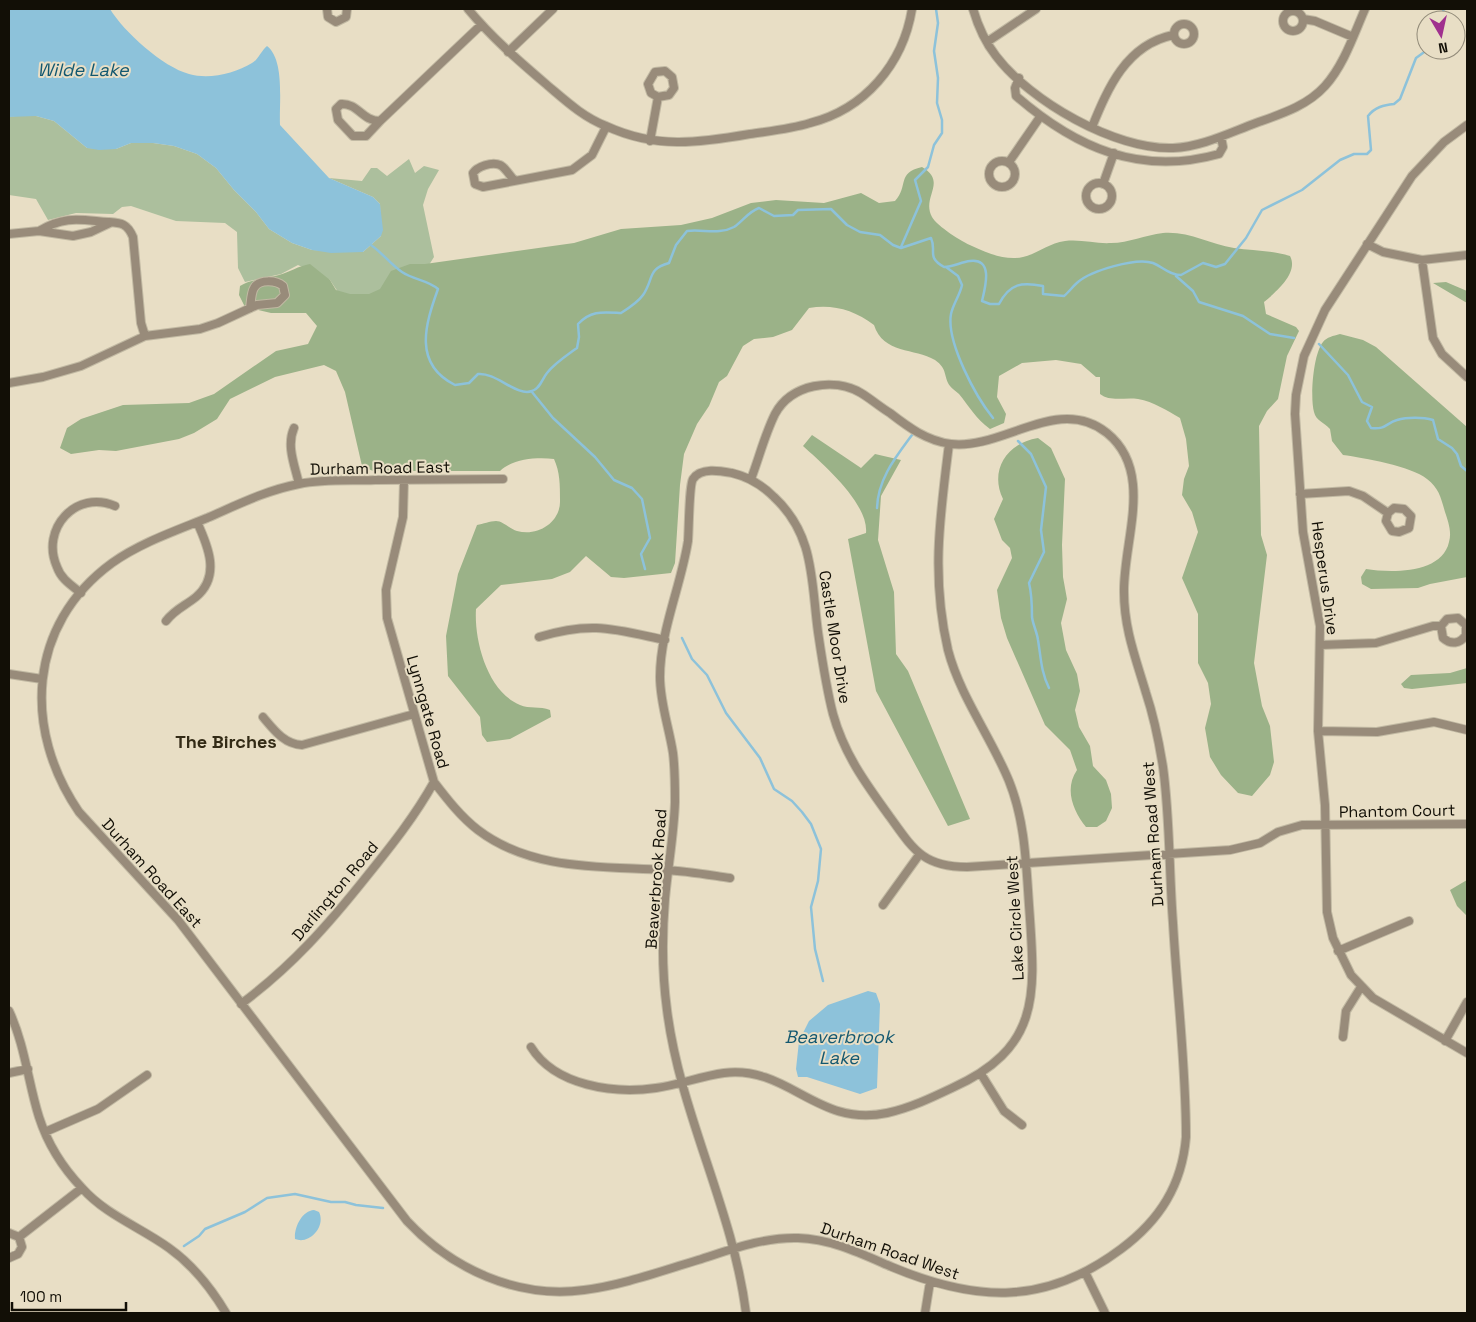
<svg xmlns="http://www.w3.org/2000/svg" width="1476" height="1322" viewBox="0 0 1476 1322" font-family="'Space Grotesk',sans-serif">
  <rect width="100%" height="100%" fill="#e8dec5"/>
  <path fill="#acbf9d" d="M15 116H36L54 121 87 148 116 149 131 143H153L174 146 197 154 216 168 234 190 256 212 269 229 292 243 312 250 363 252 381 236 380 204 373 197 329 178 362 181 371 168H377L387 176 409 159 415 173 424 166 439 170 428 189 423 205 434 257 422 276 399 290 344 301 330 280 298 265 281 274 245 282 238 268 237 232 225 223 176 221 131 206 122 207 113 214 76 213 48 220 36 199 9 195V117Z"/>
  <path fill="#9bb288" d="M922 167C948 182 921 197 932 217 937 226 962 242 972 246 987 253 1006 261 1023 257 1039 253 1049 243 1065 241 1081 239 1096 244 1111 243 1129 243 1145 235 1163 233 1189 231 1209 244 1234 248 1253 251 1271 250 1290 256 1299 273 1276 292 1264 302L1266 314 1296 327 1299 331 1287 356 1278 399 1267 411 1259 426 1261 535 1267 555 1254 663 1262 706 1270 726 1274 762 1270 775 1252 796 1238 793 1221 775 1210 757 1205 728 1211 704 1208 683 1198 663V614L1182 578 1198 532 1192 512 1182 495 1184 479 1189 466 1186 439 1180 418C1166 410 1154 402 1138 399 1125 397 1110 402 1100 394V377H1096L1081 364 1056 360 1022 363 999 376 997 397 1006 414 1004 423 990 429C976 419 969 406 959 394 956 391 952 389 950 386 943 376 948 369 935 360 915 348 883 354 874 325 854 310 833 304 809 308L792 330 773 337 754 339 743 346 727 376 719 382 709 406 697 424 684 454 680 485 675 563 671 573 624 578 611 577 586 556 570 572 552 579 501 585 476 609C474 640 487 691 520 705 529 709 540 706 550 710L551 717 510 739 487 742 482 735 480 717 448 676 446 636 458 574 477 525C483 524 490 521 496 521 503 521 510 529 517 531 538 537 561 522 560 500 560 485 560 472 554 459 536 457 512 459 500 471H373L362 466 345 392 336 371 324 365 275 377 230 399 217 419 194 433 179 439 116 451 99 450 71 454 60 448 67 428 81 419 123 405 189 403 214 394 276 351 308 344 317 326 306 313H271L245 307 239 295 240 286C251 279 266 279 279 275 290 272 298 266 310 264L330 280 336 290 350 294H369L380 289 391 271 410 264H425L574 243 621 229 681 225 712 218 751 203 776 200 824 203 861 193 879 203 895 201C909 186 896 173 922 167Z
    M1446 282 1467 291V303L1433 283Z
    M1340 334 1363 340 1376 347 1467 427V577L1430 584 1418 588 1371 589 1362 584 1361 577 1366 569C1391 573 1442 574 1449 542 1452 532 1448 521 1445 512 1441 498 1439 488 1427 479 1411 466 1364 458 1343 455L1332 441 1330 429C1324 422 1316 421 1314 412 1310 398 1313 354 1323 342 1327 337 1333 336 1340 334Z
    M812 435 861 468 875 454 901 460 881 496 878 540 894 592 896 654 908 671 970 819 948 826 876 691 848 539 866 533C869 504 823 464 803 446Z
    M1038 438 1051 448 1065 479 1062 545 1063 577 1067 599 1061 623 1066 650 1077 674 1080 691 1075 710 1079 727 1090 746 1093 766 1106 780 1111 794 1112 808 1106 821 1097 827H1086C1073 811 1064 789 1077 770L1070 750 1045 725 1007 638 1001 618 997 590 1012 558 1010 548 1002 540 994 519 1003 499C989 470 1007 443 1038 438Z
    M1467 668V683L1412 689 1404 688 1401 684 1411 675 1450 673Z
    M1467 880V916L1457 906 1450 890Z"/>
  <path fill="#8dc2da" d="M9 9H110C124 32 163 67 189 74 210 80 235 73 252 63 258 60 261 51 267 46 285 60 279 103 280 125L329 178 373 197 380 204 383 230 381 236 363 252 331 253 312 250 292 243 269 229 256 212 234 190 216 168 197 154 174 146 153 143H131L116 149 99 150 87 148 54 121 36 116 9 117Z
    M868 991 876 993 880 1004 877 1088 860 1094 807 1077H798L796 1069 799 1041 809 1021 828 1005Z
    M314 1210 319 1212C326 1226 310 1245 295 1239 294 1227 302 1211 314 1210Z"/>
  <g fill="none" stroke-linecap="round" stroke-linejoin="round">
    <path stroke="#8dc2da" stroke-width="2.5" d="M1439 20 1444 9
      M368 243C381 251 390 264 402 272 414 280 428 280 438 289 425 325 413 364 455 385L469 383 478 374C496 372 517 397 532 391 540 389 542 379 547 373 555 363 566 356 577 348L579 337 578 324C591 310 603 312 621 313 629 308 638 302 643 295 654 279 647 269 669 263L676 245 687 231C703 229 719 235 734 227 743 221 748 212 759 208L774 216 793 215 798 210 831 209 847 225 860 232 880 235 893 245 901 248 931 238C937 251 926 257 944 267 953 267 961 262 970 261 994 258 985 288 982 301L990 304H999C1010 283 1022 282 1043 286V294L1064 296C1069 292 1073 286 1078 282 1091 271 1136 257 1153 263 1163 267 1169 275 1181 275L1203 263 1216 267 1225 264 1246 238 1262 210 1302 190 1340 160 1354 154H1367L1371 150 1368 116C1375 107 1384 105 1394 104L1400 99 1416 58 1427 50
      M901 247 921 201 915 180 928 167 934 145 942 133V120L937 103 938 78 934 51 938 23 936 9
      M946 267 958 276 962 285C960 295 953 304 951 314 946 342 976 397 993 418
      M1176 276 1193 291 1199 302 1243 316 1270 334 1294 338
      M1319 344 1348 375 1362 402 1372 407 1367 421 1371 428C1386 430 1386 423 1397 420 1407 417 1423 417 1433 420L1438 439 1452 448 1457 454 1461 466 1467 471
      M532 392 553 418 595 457 614 480 632 488 642 499 650 538 641 554 645 569
      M1018 441 1031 454 1046 487 1041 530 1044 552 1029 583C1032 595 1032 605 1032 617 1033 625 1037 632 1038 640 1041 658 1041 672 1049 688
      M877 508C878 479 895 458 912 435
      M682 638 692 659 707 675 726 713 760 758 774 789 792 801 802 812 811 824 821 849 818 881 811 907 815 949 823 981
      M184 1246 199 1236 205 1229 245 1212 267 1198 295 1194 331 1202H345L356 1205 383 1208"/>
    <g stroke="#c1b9a3" stroke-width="10">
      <path id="street" d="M327 9 328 17 336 22 346 17 347 9
        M468 9C492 38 519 61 547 85 566 101 583 117 606 126 656 149 698 143 750 134 770 131 791 129 810 123 865 109 903 64 912 9
        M973 9C978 26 985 42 996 56 1030 101 1115 150 1173 148 1201 147 1229 133 1256 123 1281 114 1307 106 1325 86 1344 65 1354 34 1365 9
        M1283 21a10 10 0 1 1 20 0a10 10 0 1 1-20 0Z
        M1303 19 1315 21 1353 37
        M1174 34a10 10 0 1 1 20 0a10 10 0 1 1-20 0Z
        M987 42 1036 9
        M508 52 553 9
        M1019 78 1015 88 1016 96C1076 148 1140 176 1219 154L1223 147 1221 137
        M341 104C358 103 362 121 380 121L366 136H353L338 120 336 109Z
        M380 121 481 25
        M1467 125 1444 142 1412 176 1325 310 1304 356 1296 395 1295 414 1303 532 1320 626 1318 731 1325 805 1327 912 1333 938 1351 975 1373 998 1467 1053
        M1092 127C1108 88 1126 45 1173 35
        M650 141 658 97 651 93 648 84 655 72 665 71 672 77 674 88 669 95 658 97
        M989 174a13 13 0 1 1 26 0a13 13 0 1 1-26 0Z
        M1009 162 1040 117
        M514 180C510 176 505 167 500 165 492 161 477 167 473 173L475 184 483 187 572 170 592 155 606 127
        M1086 196a13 13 0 1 1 26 0a13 13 0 1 1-26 0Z
        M1103 184 1114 153
        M39 231C65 215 81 220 108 222 121 223 127 223 133 237L141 323 145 336
        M9 234 39 231 73 236 91 232 110 223
        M1367 244 1383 252 1422 260 1467 255
        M1422 260 1433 338 1442 354 1467 377
        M9 383 43 377 81 366 145 336 200 329 218 323 257 305 277 303 285 295 283 286C276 280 259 279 254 288 251 293 251 302 250 308
        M294 428C286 446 295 466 299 484
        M503 479C460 479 417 480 375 480 350 481 324 479 299 484 267 490 237 505 207 518 175 531 140 543 112 563 27 625 23 730 79 812L178 920 407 1221C452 1269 517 1299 584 1290 623 1285 661 1271 698 1260 730 1250 763 1237 798 1238 832 1239 862 1254 892 1267 976 1302 1045 1306 1121 1249 1160 1220 1182 1185 1186 1137 1186 1065 1177 994 1173 923 1169 871 1170 818 1163 767 1159 742 1154 717 1146 693 1136 659 1124 629 1124 592 1123 541 1155 472 1107 433 1058 394 1003 450 951 444 927 441 908 427 890 413 880 407 871 399 861 393 834 377 791 384 775 414 765 434 759 458 751 479
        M404 480 403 517 386 590 387 618 434 782C447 799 461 817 478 830 532 871 601 866 665 870 687 871 709 875 730 878
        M1300 494 1349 491 1363 496 1388 513 1386 521 1392 531 1399 532 1409 528 1411 516 1404 509 1394 508 1388 513
        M81 593C71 585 61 579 57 567 40 529 76 489 115 506
        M166 621C175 609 185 606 196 597 221 576 208 546 197 522
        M539 637C592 621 613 629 665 640
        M1320 645 1376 643 1433 626H1441L1443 638C1451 645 1460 644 1466 635V625L1458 618 1447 619 1441 626
        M9 674 42 679
        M263 717C274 730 284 744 302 745L414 714
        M1318 731 1377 732 1434 722 1467 730
        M883 905 919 855
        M1338 951 1409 921
        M241 1004C292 966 328 925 367 876 392 845 415 816 434 782
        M9 1011C25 1045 28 1082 39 1117 47 1142 63 1168 82 1188 106 1215 140 1227 169 1248 193 1265 211 1288 226 1313
        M1343 1037 1346 1011 1361 987
        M1445 1041 1467 1002
        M531 1047C555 1086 614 1094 656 1088 679 1085 701 1076 724 1073 789 1065 817 1128 887 1113 910 1108 931 1098 952 1088 1043 1047 1035 992 1029 905 1026 862 1025 821 1009 781 991 737 960 696 948 650 931 577 940 516 949 444
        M9 1073 28 1069
        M981 1074 1004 1111 1022 1125
        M45 1132 98 1109 147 1075
        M9 1233 19 1237 22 1247 18 1254 9 1258
        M19 1237 82 1188
        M1085 1272 1105 1313
        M746 1313C733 1209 680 1114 667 1010 662 973 662 935 665 899 668 866 674 834 675 802 675 785 675 769 673 753 669 727 660 703 660 677 660 631 681 586 688 541 689 529 689 485 693 479 701 467 721 471 732 473 749 477 762 485 774 497 815 535 811 581 818 632 822 659 826 687 833 714 844 754 866 784 890 817 913 849 923 867 967 867L1230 850 1260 843 1278 832 1302 825 1467 824
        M925 1313 930 1282"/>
    </g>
    <use href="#street" stroke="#988b7a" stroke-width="8"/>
  </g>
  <g text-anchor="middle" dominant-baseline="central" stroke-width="4" stroke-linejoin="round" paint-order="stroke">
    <g font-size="16" fill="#120f06" stroke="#e8dec5">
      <text transform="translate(380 468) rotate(-1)">Durham Road East</text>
      <text transform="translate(1325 578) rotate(82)">Hesperus Drive</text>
      <text transform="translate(835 637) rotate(81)">Castle Moor Drive</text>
      <text transform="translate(428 712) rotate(74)">Lynngate Road</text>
      <text transform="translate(1397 811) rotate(-1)">Phantom Court</text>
      <text transform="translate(1153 834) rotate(-94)">Durham Road West</text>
      <text transform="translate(152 873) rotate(48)">Durham Road East</text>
      <text transform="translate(656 879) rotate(-86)">Beaverbrook Road</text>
      <text transform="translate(335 891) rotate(-50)">Darlington Road</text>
      <text transform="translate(1015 918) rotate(-93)">Lake Circle West</text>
      <text transform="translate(890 1251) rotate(19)">Durham Road West</text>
    </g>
    <g font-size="18" font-style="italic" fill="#135870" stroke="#e8dec5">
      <text x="83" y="69">Wilde Lake</text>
      <text x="839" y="1036">Beaverbrook<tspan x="839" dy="21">Lake</tspan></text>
    </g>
    <g font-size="18" font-weight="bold" fill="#332b16" stroke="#e8dec5">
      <text x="226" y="741">The Birches</text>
    </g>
  </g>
  <rect width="1476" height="1322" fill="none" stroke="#120f06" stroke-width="20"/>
  <g transform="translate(1441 35) rotate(171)"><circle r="24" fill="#e8dec5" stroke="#928b79"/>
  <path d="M0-4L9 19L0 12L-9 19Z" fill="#a0308e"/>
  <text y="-8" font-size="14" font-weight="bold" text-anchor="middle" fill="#120f06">N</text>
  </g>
  <path d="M12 1302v8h114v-8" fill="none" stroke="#120f06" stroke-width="2.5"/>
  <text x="20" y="1302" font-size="15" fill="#120f06" stroke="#e8dec5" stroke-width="4" paint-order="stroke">100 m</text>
</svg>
